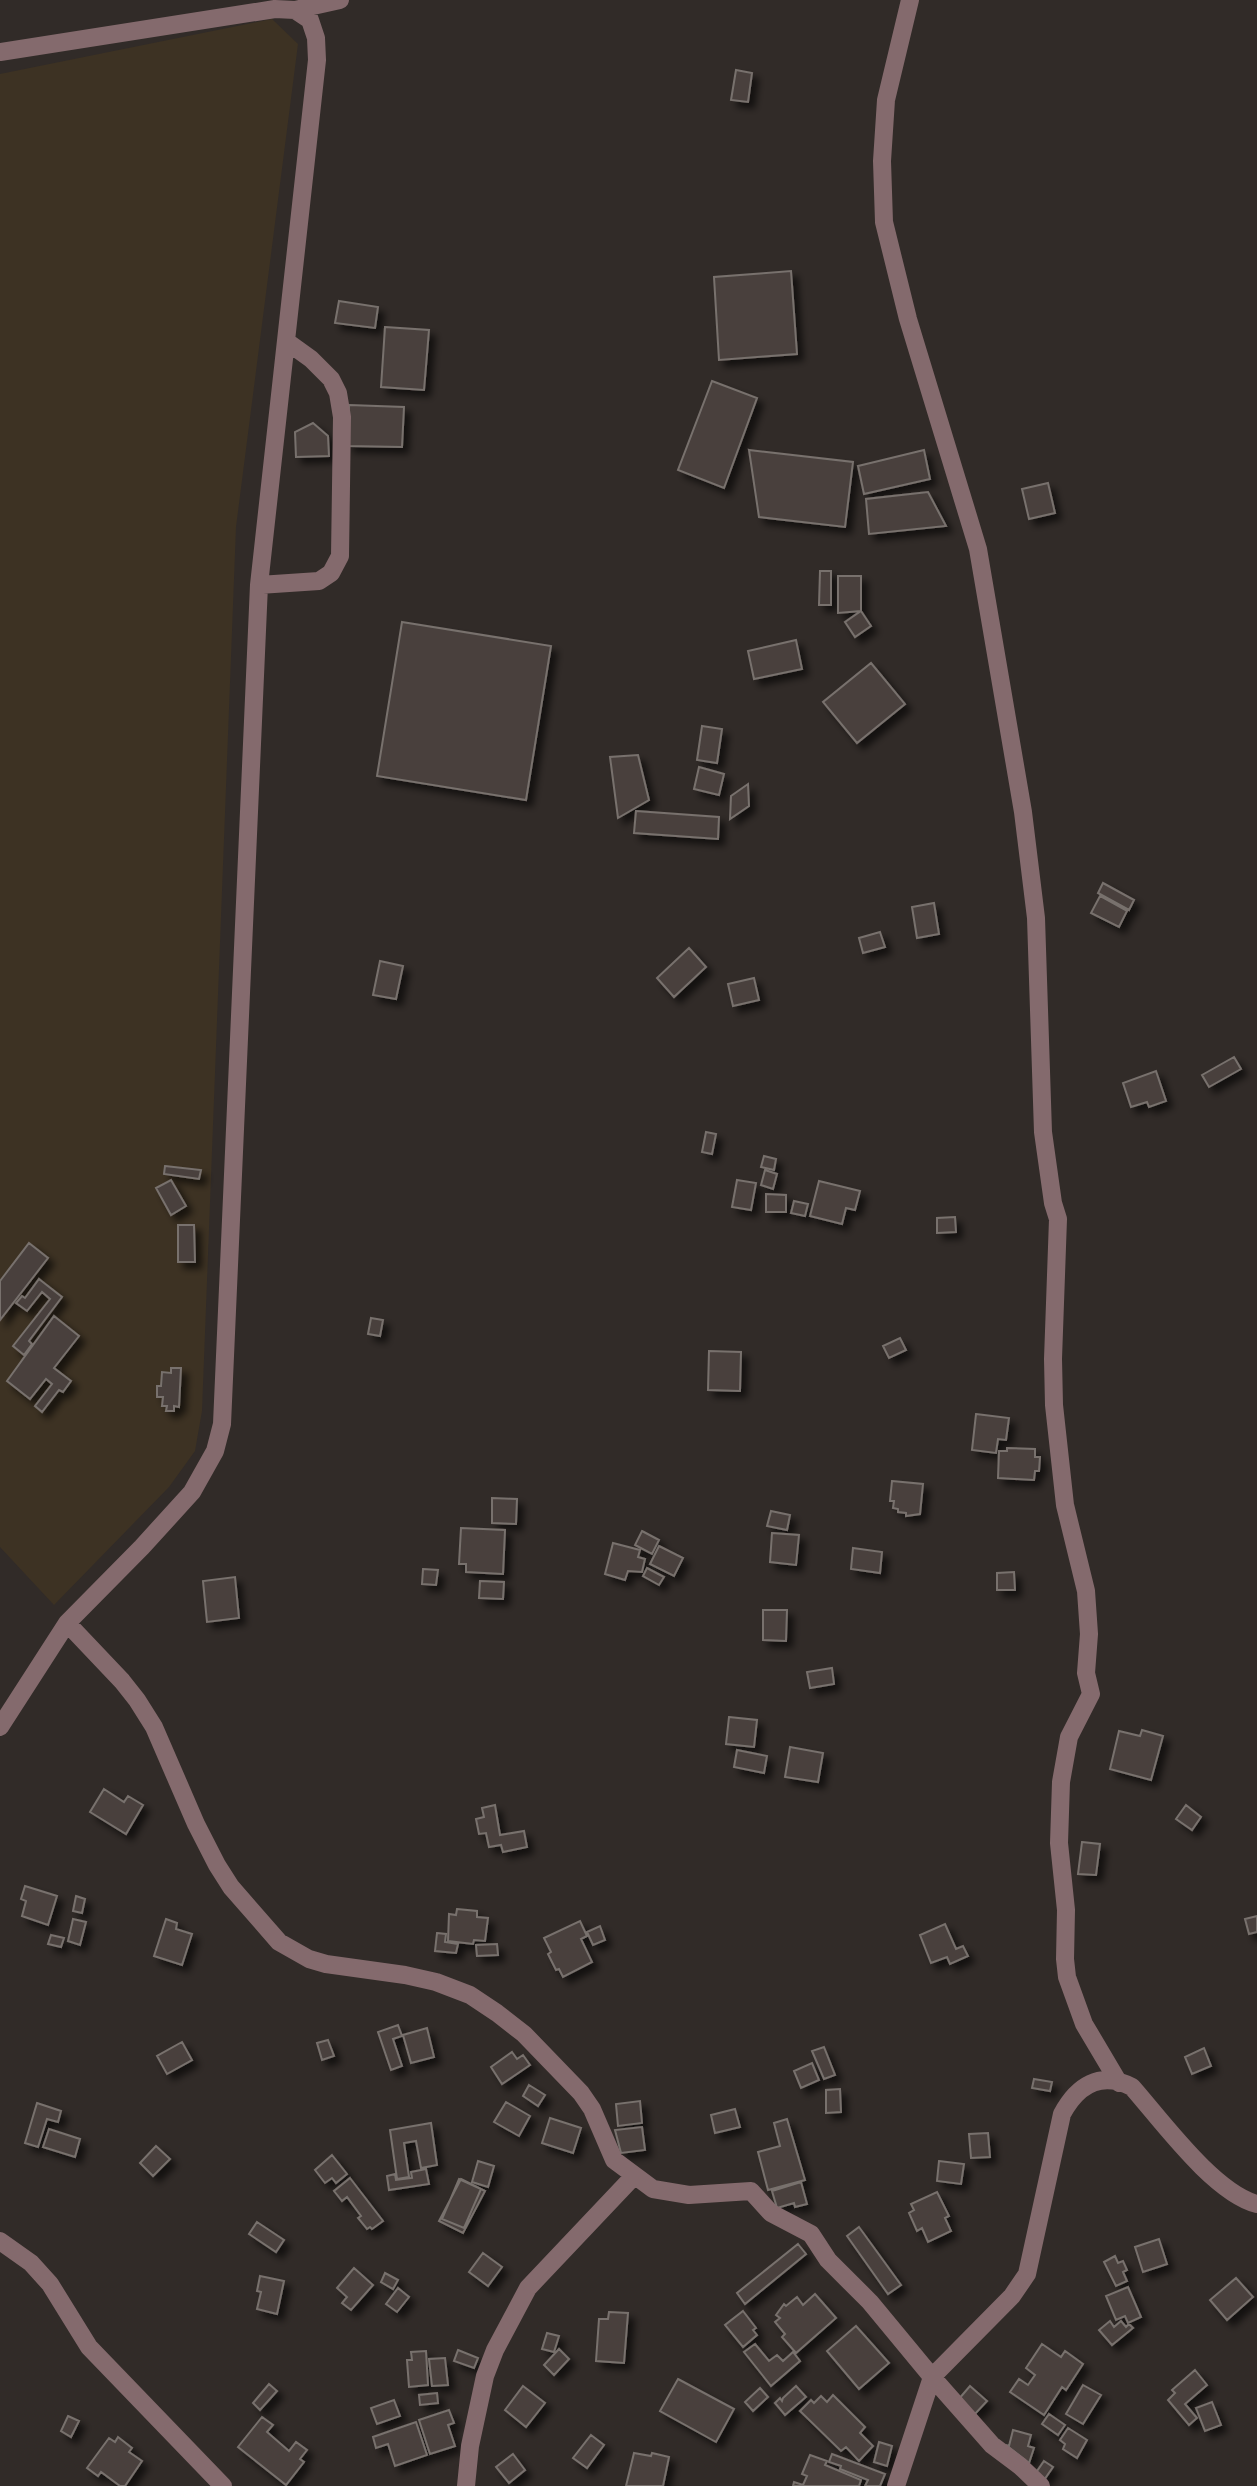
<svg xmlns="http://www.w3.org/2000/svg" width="1257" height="2486" viewBox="0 0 1257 2486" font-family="'Times New Roman',serif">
  <defs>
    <filter id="shadow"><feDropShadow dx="6" dy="6" stdDeviation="3.5" flood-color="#0009"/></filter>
  </defs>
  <rect width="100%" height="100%" fill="#312b28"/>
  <path fill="#3d3223" d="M272 19 298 44 236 527 202 1411 195 1451 169 1487 54 1605 0 1547V74Z"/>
  <path fill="#48413e" stroke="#78716d" stroke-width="2" filter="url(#shadow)" d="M736 70 752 73 748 102 731 100Z
    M791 271 797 354 719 360 714 277Z
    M339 301 378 307 375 328 335 323Z
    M385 327 429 330 424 390 381 387Z
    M712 381 757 398 724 488 678 470Z
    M349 405 404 407 402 447 348 446Z
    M313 423 328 436 329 456 296 457 295 432Z
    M749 450 853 462 845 527 759 517Z
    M924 450 930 479 864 494 858 466Z
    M1048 483 1055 513 1029 519 1022 489Z
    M928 492 946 526 869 534 866 499Z
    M820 571H831V605H819Z
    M838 576H861V611L838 613Z
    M861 611 871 626 855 637 845 622Z
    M402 622 551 646 526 800 377 776Z
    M796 640 802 669 754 679 748 651Z
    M871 663 905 704 857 743 823 702Z
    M702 726 722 729 717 763 697 760Z
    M638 755 649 800 618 818 610 757Z
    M699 767 724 774 719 795 694 789Z
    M748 784 749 806 730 819 731 796Z
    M636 811 719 817 718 839 634 833Z
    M1103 883 1134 900 1129 910 1098 893Z
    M1100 896 1127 911 1119 927 1091 913Z
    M934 903 939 934 917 938 912 907Z
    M880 932 885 947 863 953 859 938Z
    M689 948 706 967 674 997 657 978Z
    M380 961 403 966 396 999 373 995Z
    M754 978 759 1000 733 1006 728 984Z
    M1234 1057 1241 1069 1209 1087 1202 1075Z
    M1156 1071 1166 1101 1149 1107 1147 1102 1131 1107 1123 1083Z
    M706 1132 716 1134 712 1154 702 1152Z
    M764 1156 776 1159 774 1170 761 1167Z
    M165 1166 201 1170 199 1179 164 1174Z
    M765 1170 777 1174 773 1189 761 1185Z
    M171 1180 186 1206 171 1215 156 1188Z
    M737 1180 756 1183 751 1210 732 1207Z
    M819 1181 860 1191 855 1210 846 1208 842 1224 810 1216Z
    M766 1194 786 1195V1212H766Z
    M794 1201 808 1204 805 1216 791 1213Z
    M955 1217 956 1232 937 1233V1218Z
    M178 1225H194L195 1262H178Z
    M29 1243 48 1258 0 1320V1281Z
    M39 1279 62 1297 29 1341 32 1344 24 1355 13 1346 50 1299 42 1292 27 1311 16 1303 22 1296 25 1298Z
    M54 1316 79 1336 54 1368 71 1381 63 1392 59 1390 42 1412 35 1406 52 1384 46 1379 30 1399 7 1381Z
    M371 1318 383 1320 380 1336 368 1334Z
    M900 1338 906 1350 889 1358 883 1346Z
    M709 1351 741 1352 740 1391 708 1390Z
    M171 1368H181L179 1407 174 1406V1411H166L167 1406H162L163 1397H157V1386H161L162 1372 171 1373Z
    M976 1414 1009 1418 1006 1440 998 1439 996 1453 972 1450Z
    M1007 1448 1035 1449V1457H1040L1039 1471H1035L1034 1480 998 1478 999 1451H1007Z
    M892 1481 923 1484 920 1514 906 1516V1513L898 1512V1509L893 1508 894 1501H890Z
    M492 1498 517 1499 516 1524 492 1523Z
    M771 1511 790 1515 787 1530 767 1526Z
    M461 1528 505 1530 503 1574 466 1572V1564H459Z
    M642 1531 659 1540 652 1554 635 1545Z
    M772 1533 799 1535 796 1565 770 1562Z
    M613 1543 640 1550 638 1557 645 1559 642 1572 628 1571 625 1580 605 1574Z
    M659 1546 683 1558 674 1576 650 1564Z
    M853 1548 882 1552 880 1573 851 1569Z
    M647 1568 664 1577 659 1585 643 1576Z
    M423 1569 438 1570 436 1585 422 1584Z
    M1014 1572 1015 1590H997V1573Z
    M235 1577 239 1618 207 1622 203 1581Z
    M480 1581 504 1582 503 1599 479 1598Z
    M763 1610H787L786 1641 763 1640Z
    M832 1668 834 1684 810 1688 807 1672Z
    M729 1717 757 1720 754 1747 726 1744Z
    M1142 1730 1163 1736 1151 1780 1110 1769 1119 1731 1140 1736Z
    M790 1747 823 1753 818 1782 785 1777Z
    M737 1750 767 1756 764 1773 734 1767Z
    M104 1789 124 1802 128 1796 143 1805 126 1834 90 1812Z
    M495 1805 500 1835 524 1831 527 1847 503 1852 501 1845 489 1847 486 1833 479 1834 476 1819 484 1817 482 1808Z
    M1186 1805 1201 1817 1192 1830 1176 1819Z
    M1082 1842 1100 1844 1096 1875 1078 1874Z
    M25 1886 57 1896 48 1925 22 1916 26 1901 21 1899Z
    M76 1896 85 1899 82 1913 73 1911Z
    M457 1909 477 1911V1917L488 1918 485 1941 474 1940 473 1944 448 1941 449 1914 456 1915Z
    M1257 1916V1932L1249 1934 1245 1919Z
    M73 1919 86 1922 80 1945 68 1941Z
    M166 1919 177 1923 176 1929 192 1934 182 1965 154 1956Z
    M580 1921 587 1936 581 1939 592 1962 563 1977 559 1969 556 1970 548 1954 551 1952 544 1938Z
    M945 1924 956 1949 963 1946 968 1956 950 1964 947 1957 931 1963 920 1935Z
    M600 1926 605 1940 593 1945 587 1932Z
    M437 1933 446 1934 445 1942 458 1944 456 1953 435 1951Z
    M51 1935 64 1938 61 1947 48 1944Z
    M497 1944 498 1955 477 1956 476 1945Z
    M398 2025 402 2036 393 2039 402 2066 391 2070 378 2032Z
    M427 2028 434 2057 411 2063 403 2035Z
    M328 2040 334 2056 322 2060 317 2043Z
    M182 2042 192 2060 167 2074 157 2056Z
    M824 2047 835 2075 824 2079 812 2051Z
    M1204 2048 1211 2066 1192 2074 1185 2057Z
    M512 2052 517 2059 523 2055 530 2065 502 2084 491 2067Z
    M812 2063 819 2080 801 2088 794 2071Z
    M1034 2079 1052 2082 1050 2091 1032 2088Z
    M529 2085 545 2095 538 2106 523 2096Z
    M840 2089 841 2112 826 2113V2090Z
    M640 2101 642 2123 618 2126 616 2104Z
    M506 2102 530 2116 519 2136 494 2122Z
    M37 2103 61 2111 58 2122 47 2119 38 2147 25 2143Z
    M735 2109 740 2127 715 2133 711 2115Z
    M550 2118 581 2128 573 2153 542 2143Z
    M787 2119 805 2180 768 2190 758 2152 780 2146 774 2123Z
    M431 2123 437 2165 421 2168 416 2141 404 2143 409 2177 397 2179 390 2130Z
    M642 2127 645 2150 621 2153 615 2130Z
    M49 2129 80 2139 75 2157 43 2147Z
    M988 2133 990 2157 971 2158 969 2134Z
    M156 2146 170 2159 153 2176 140 2163Z
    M332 2155 347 2174 336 2183 332 2178 325 2183 315 2170Z
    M478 2161 494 2166 488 2187 472 2182Z
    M939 2161 964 2164 961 2184 937 2181Z
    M426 2169 429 2184 389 2190 387 2176 395 2174 396 2180 412 2178 411 2172Z
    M350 2178 383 2221 372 2229 370 2227 367 2229 358 2218 361 2216 347 2197 342 2201 334 2191Z
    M459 2179 481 2189 464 2228 442 2219Z
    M461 2179 485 2191 463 2233 439 2221Z
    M801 2182 807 2204 795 2207 794 2203 777 2208 772 2191Z
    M937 2192 949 2216 945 2218 951 2231 928 2242 922 2228 917 2231 909 2213 914 2210 911 2204Z
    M257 2222 284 2240 276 2252 249 2234Z
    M859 2227 901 2285 888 2294 847 2236Z
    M1159 2239 1167 2264 1143 2272 1135 2247Z
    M798 2244 806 2254 745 2304 737 2293Z
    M483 2253 502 2267 488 2286 469 2272Z
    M1115 2256 1118 2263 1123 2261 1127 2270 1123 2272 1127 2281 1116 2286 1104 2262Z
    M354 2268 373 2285 351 2310 342 2303 347 2297 337 2288Z
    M385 2273 398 2280 393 2289 381 2282Z
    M260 2276 284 2281 277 2314 257 2309 261 2292 257 2291Z
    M1236 2278 1253 2297 1227 2320 1210 2300Z
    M1128 2287 1141 2317 1128 2323 1125 2316 1116 2320 1106 2296Z
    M398 2288 409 2297 397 2312 386 2304Z
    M815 2294 836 2318 796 2353 782 2337 785 2334 775 2322 780 2318 776 2315 784 2304 786 2306 797 2297 803 2305Z
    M743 2311 756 2328 753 2330 757 2335 743 2347 725 2325Z
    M609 2312 628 2313 624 2363 596 2361 599 2319H608Z
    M1110 2321 1114 2327 1121 2321 1126 2327 1129 2324 1133 2328 1112 2345 1099 2330Z
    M856 2326 889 2363 859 2389 827 2351Z
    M547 2333 559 2336 554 2352 542 2349Z
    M755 2344 769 2361 777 2355 783 2361 793 2352 800 2361 771 2386 744 2352Z
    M1042 2344 1061 2357 1065 2351 1083 2364 1066 2390 1062 2387 1044 2415 1010 2392 1019 2379 1028 2385 1035 2375 1026 2368Z
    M559 2349 569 2359 554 2375 544 2365Z
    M458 2350 478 2358 474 2368 454 2361Z
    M426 2351 428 2385 409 2387 407 2360H412L411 2352Z
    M445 2358 448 2385 432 2386 429 2359Z
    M1195 2370 1207 2385 1185 2404 1197 2418 1189 2425 1168 2400 1175 2393 1172 2390Z
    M678 2379 734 2409 716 2442 660 2411Z
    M269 2384 277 2391 260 2410 253 2403Z
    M1083 2385 1101 2395 1083 2424 1066 2414Z
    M523 2386 545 2403 526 2427 505 2410Z
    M796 2386 806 2397 785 2415 775 2403 780 2398 782 2401 783 2398Z
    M970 2386 987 2401 975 2414 958 2400Z
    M760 2388 768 2397 753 2411 745 2402Z
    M437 2393 438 2403 420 2405 419 2395Z
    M833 2395 865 2427 860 2433 873 2446 859 2461 846 2447 841 2451 800 2411 811 2400 814 2403 821 2396 827 2402Z
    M394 2400 400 2416 377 2424 371 2408Z
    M1212 2402 1221 2425 1205 2431 1196 2408Z
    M449 2410 454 2423 448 2425 455 2446 430 2454 419 2420Z
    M1049 2414 1065 2425 1058 2435 1042 2424Z
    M68 2416 79 2421 71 2437 61 2431Z
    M262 2417 273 2425 267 2432 289 2451 296 2442 307 2450 300 2459 304 2462 286 2485 238 2447Z
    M416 2422 427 2455 395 2466 388 2444 376 2448 373 2437Z
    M1068 2428 1087 2440 1077 2458 1063 2449 1065 2444 1060 2440Z
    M1013 2430 1031 2435 1028 2446 1034 2448 1029 2463 1006 2445 1009 2446Z
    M591 2435 604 2445 587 2468 573 2458Z
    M118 2437 132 2448 129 2452 142 2461 125 2486H120L101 2472 98 2476 87 2468 109 2438 115 2442Z
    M879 2442 892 2446 887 2466 874 2462Z
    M634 2453 651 2456 652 2453 669 2457 663 2486H626Z
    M513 2454 525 2470 509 2483 496 2467Z
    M832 2454 885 2474 880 2486H865L868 2480 840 2469 841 2466 829 2462Z
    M810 2455 827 2461 825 2465 861 2480 859 2486H793L794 2482 803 2485 807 2476 802 2474Z
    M1044 2461 1053 2467 1044 2480 1035 2474Z"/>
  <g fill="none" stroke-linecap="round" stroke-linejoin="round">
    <path stroke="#846a6d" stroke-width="18" d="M910 0 886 100 882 161 884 222 908 319 978 549 1023 812 1036 918 1043 1132 1053 1203 1058 1219 1053 1359 1054 1405 1065 1505 1086 1591 1089 1634 1086 1673 1091 1694 1069 1737 1061 1782 1059 1843 1066 1910 1065 1959 1067 1977 1084 2024 1119 2083
      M295 10 340 0
      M0 52 275 9 295 10 310 20 316 38 317 60 259 585 222 1424 215 1451 192 1492 142 1547 67 1623 0 1727
      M259 585 319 581 331 573 340 556 342 417 338 393 331 379 311 359 286 341
      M67 1623 122 1681 137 1700 154 1727 196 1824 217 1865 231 1887 279 1942 309 1959 326 1964 405 1975 436 1982 470 1995 497 2013 524 2034 581 2093 592 2109 614 2160 653 2189 689 2195 751 2191 771 2213 811 2234 828 2260 870 2302 932 2377 992 2445 1020 2466 1041 2486
      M0 2241 31 2263 50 2284 89 2347 223 2486
      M466 2486 470 2446 485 2376 495 2350 528 2288 634 2176
      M896 2486 932 2377 1012 2296 1027 2274 1062 2114C1077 2086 1100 2070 1132 2087 1162 2121 1214 2193 1257 2204"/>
  </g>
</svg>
